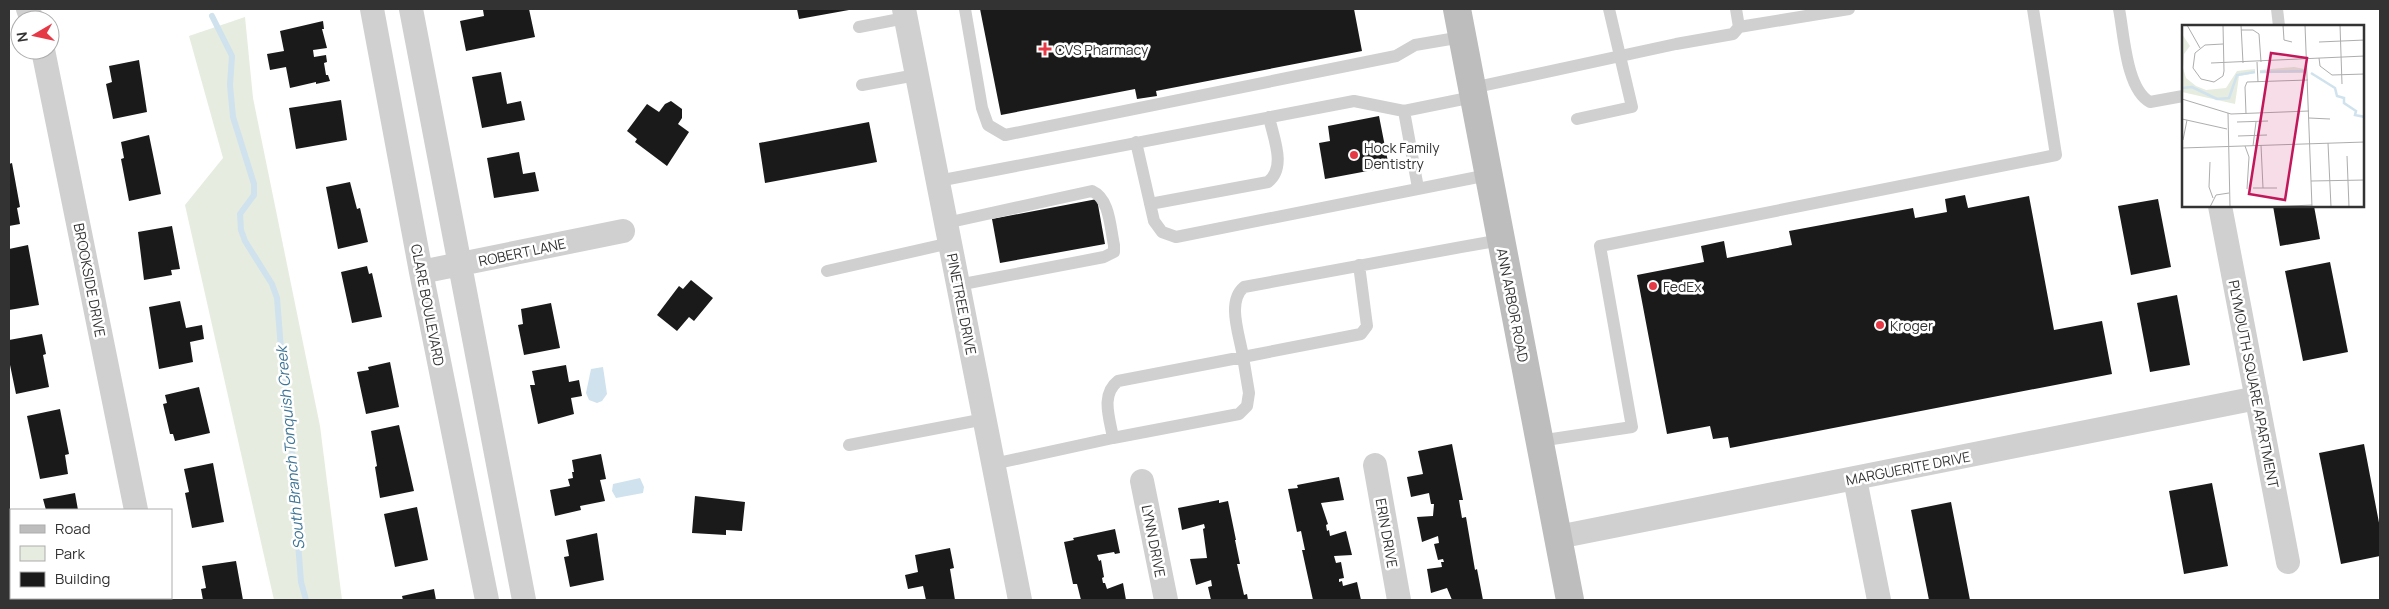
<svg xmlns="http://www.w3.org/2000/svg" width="2389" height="609" viewBox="0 0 2389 609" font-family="Manrope,sans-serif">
  <rect width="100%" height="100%" fill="#fff"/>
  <path fill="#e6ecdf" d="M245 17 253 98 320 426 342 600H274L185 205 223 158 189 36Z"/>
  <path fill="#cfe2ee" d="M603 367 607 394 602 401 597 403 589 400 586 393 591 369Z
    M640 478 644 487 643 493 616 498 612 491 613 484Z"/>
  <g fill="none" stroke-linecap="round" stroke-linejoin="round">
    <path stroke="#cfe2ee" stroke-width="6" d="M212 16 232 56 230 85 233 117 254 184V195L240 214 241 230 245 241 272 284 277 298 282 362 291 417 293 476 301 582 306 600"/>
  </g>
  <path fill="#1a1a1a" d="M488 9H529L535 37 466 51 460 21 484 16 483 10Z
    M797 9H849V10L799 19Z
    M980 9H1354L1362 51 1156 91 1157 96 1137 99 1135 89 1001 115Z
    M323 21 324 29H322L327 48 313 50 314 57 326 55 327 62 324 63 326 75H328L330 81 316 84V82L290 88 286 67 270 70 267 54 284 51 280 31Z
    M139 60 147 112 113 119 106 84 112 82 109 66Z
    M501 72 507 104 521 101 525 120 482 128 472 77Z
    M341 100 347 140 296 149 289 108Z
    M671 101 682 109V118L678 124 689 132 667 166 635 142 637 139 627 131 647 104 659 112 665 104Z
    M1379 116 1389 167 1325 179 1319 143 1330 141 1328 126Z
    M869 122 877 162 765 183 759 143Z
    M149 135 161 194 129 201 121 159 124 158 121 142Z
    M519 152 523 174 535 172 539 191 494 198 487 158Z
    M12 163 20 207 17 208 20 224 9 226V164Z
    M350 182 357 209 360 208 368 242 338 249 326 187Z
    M1965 195 1968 208 2029 196 2054 330 2102 321 2112 374 1730 448 1728 437 1713 439 1710 426 1667 434 1637 275 1704 262 1701 246 1724 241 1727 258 1792 245 1789 231 1913 208 1915 218 1947 212 1945 199Z
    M1097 199 1105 244 1000 263 992 219Z
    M2158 199 2171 267 2131 275 2118 206Z
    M2273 206H2314L2320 239 2280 246Z
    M172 226 180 269 171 270 172 275 144 280 138 232Z
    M28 245 39 305 9 310V249Z
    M2330 262 2348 352 2303 361 2285 271Z
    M367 266 369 274 372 273 382 317 352 323 341 272Z
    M691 280 713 298 694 321 689 317 677 331 657 315 679 286 683 289Z
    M2177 295 2190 365 2150 372 2137 303Z
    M180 301 186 328 202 325 204 339 190 342 193 362 159 369 149 307Z
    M551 303 560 348 524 355 518 325 523 324 521 309Z
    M42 334 46 354 43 355 49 387 16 394 9 360V340Z
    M390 362 399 407 366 414 357 372 369 370 368 367Z
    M566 365 569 382 579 380 582 396 571 398 574 414 538 424 530 385H535L532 371Z
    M199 387 210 433 175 441 173 434H170L163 404 167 403 165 395Z
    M60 409 69 454 65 455 68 474 40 479 27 416Z
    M399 425 414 491 380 498 375 467 377 466 371 431Z
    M1452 444 1463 500H1459L1462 518 1466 517 1475 570 1477 569 1483 600H1452L1447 588 1431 593 1427 569 1442 567 1441 562H1444L1443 559 1438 560 1434 544 1439 543 1438 536 1422 542 1417 517 1433 516 1434 504H1431L1429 493 1411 497 1407 477 1423 474 1418 451Z
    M2364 444 2380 528V556L2341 564 2319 453Z
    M601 454 606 479 600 480 605 501 580 506 581 510 555 516 550 490 570 486 568 479 573 478 572 472H574L572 460Z
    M213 463 224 522 192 528 185 493 189 492 184 469Z
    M1339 477 1344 500 1321 503 1328 524 1326 525 1327 531 1329 530 1330 536 1346 531 1352 555 1334 556 1336 563 1341 562 1344 578 1339 579V582L1342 581 1343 586 1357 582 1361 600H1313L1302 550H1305L1301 531 1297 532 1288 489 1298 488 1297 485Z
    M2212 483 2228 566 2184 574 2169 491Z
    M75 493 78 510H46L43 499Z
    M695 496 745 502 742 531 726 530V535L692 533Z
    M1219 500V503L1228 501 1236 540H1235L1240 564H1237L1244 595 1247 594 1248 600H1211L1208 587 1212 586 1211 580 1196 585 1190 559 1207 558 1203 529 1205 528 1204 524 1182 530 1178 508Z
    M1951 502 1970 600H1929L1911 510Z
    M417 507 428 560 395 567 384 514Z
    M1115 529 1120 553 1115 554 1114 552 1097 555 1099 561 1101 560 1104 577 1102 578 1103 583H1105L1107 589 1123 583 1126 600H1081L1077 584H1073L1064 542 1074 540 1073 538Z
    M597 533 604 580 570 587 564 557 569 556 566 540Z
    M950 548 954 568 950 569 955 600H926L923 586 908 589 905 575 918 572 915 555Z
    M236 561 243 600H203L201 589 206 588 202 566Z
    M434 589 436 600H403L402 596Z
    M63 598H96L97 600H63Z"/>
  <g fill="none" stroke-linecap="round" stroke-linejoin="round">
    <path stroke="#d0d0d0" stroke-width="12" d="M965 9 982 108 988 125 1005 135 1396 56 1415 45 1462 37
      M1736 9 1739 27
      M2119 9C2124 34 2126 89 2150 102L2183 96
      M2277 9 2279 26
      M859 27 905 18
      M862 85 916 75
      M1472 88 1676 44 1733 34 1739 27 1849 9
      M1404 111 1418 188
      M1577 119 1632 107 1609 9
      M1136 142 1154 221 1162 232 1176 237 1488 175
      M938 181 1354 101 1404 111 1473 97
      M1150 204 1268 182C1287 167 1273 137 1269 117
      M946 223 1092 191C1110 199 1110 227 1114 245V252L1104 257 958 285
      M1359 265 1367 326 1361 334 1243 357 1249 393 1247 406 1239 414 1113 438C1110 419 1100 395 1118 381L1243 357C1240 336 1226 302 1244 287 1329 271 1415 255 1501 240
      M827 271 950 243
      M1539 441 1632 427 1600 246 2056 155 2033 9
      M849 445 985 419
      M993 464 1113 438"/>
    <path stroke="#d0d0d0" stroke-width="24" d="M28 9 32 20
      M372 9 421 272 487 600
      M411 9 524 600
      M904 9 1020 600
      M43 50 136 510
      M2220 206 2288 562
      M421 272 623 231
      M1375 465 1399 600
      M1855 479 1879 600
      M1142 481 1166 600
      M1558 537 2257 398
      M154 598V600"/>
    <path stroke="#bdbdbd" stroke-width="28" d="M1457 9 1570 600"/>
  </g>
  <g fill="#e63946" stroke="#fff" stroke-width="2">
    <path d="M1042.5 41.5h5v5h5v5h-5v5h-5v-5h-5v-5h5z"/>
    <circle cx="1354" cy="155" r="5"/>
    <circle cx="1653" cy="286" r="5"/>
    <circle cx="1880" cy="325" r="5"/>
  </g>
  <g text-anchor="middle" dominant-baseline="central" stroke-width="5" stroke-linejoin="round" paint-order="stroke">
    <g font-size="14" fill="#333" stroke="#fff" text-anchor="start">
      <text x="1055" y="49">CVS Pharmacy</text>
      <text x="1364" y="147">Hock Family<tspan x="1364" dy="16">Dentistry</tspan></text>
      <text x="1663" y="286">FedEx</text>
      <text x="1890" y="325">Kroger</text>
    </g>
    <g font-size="14" fill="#333" stroke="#fff">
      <text transform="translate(522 252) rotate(-12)">ROBERT LANE</text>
      <text transform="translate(90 280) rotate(79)">BROOKSIDE DRIVE</text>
      <text transform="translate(962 304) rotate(79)">PINETREE DRIVE</text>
      <text transform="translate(428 305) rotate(79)">CLARE BOULEVARD</text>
      <text transform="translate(1513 305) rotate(79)">ANN ARBOR ROAD</text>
      <text transform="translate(2254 384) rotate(79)">PLYMOUTH SQUARE APARTMENT</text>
      <text transform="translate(1908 468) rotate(-11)">MARGUERITE DRIVE</text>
      <text transform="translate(1387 533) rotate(80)">ERIN DRIVE</text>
      <text transform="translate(1154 541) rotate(79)">LYNN DRIVE</text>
    </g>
    <g font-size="15" font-style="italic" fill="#3f7597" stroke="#fff">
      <text transform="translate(290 448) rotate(-95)">South Branch Tonquish Creek</text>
    </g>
  </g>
  <g transform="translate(2182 25)">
    <rect width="182" height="182" fill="#fff"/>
    <path d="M0 9 8 21 2 29 1 43 4 53 14 61 24 65 44 63 55 46 73 44V48L57 51 53 79 0 67ZM112 42 122 44V48H78V45Z" fill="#e6ecdf"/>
    <path fill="none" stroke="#cfe2ee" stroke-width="2.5" d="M78 47 123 46M129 48 153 63 155 71 162 73V78L174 86 173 90 183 92M0 63 10 62 35 74 47 73 55 50 73 47"/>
    <path fill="none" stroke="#adadad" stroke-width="1" d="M5 0 18 23M41 0 42 46 41 51 32 57 19 54 11 43 13 28 23 20 41 19M59 0 61 38M101 0 102 15 110 17M123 0 130 182M158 0 160 59M59 5H71L77 9 79 37M137 17 183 15M137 33 138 41 150 50 183 49M75 37 76 57M29 38 183 31M63 62 65 57 126 55M63 62 64 89M0 74 49 89 127 86M46 88 48 182M127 93 148 94M0 94 45 104M55 97 86 96M56 111 85 110M1 115 5 95M146 118 149 182M79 120 81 163M63 121 67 132 65 164M71 121 74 97M0 123 183 117M165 131 167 182M28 137 27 162 31 173M129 156 183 155M71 163H95M28 182 34 170 47 168M88 182 130 180"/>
    <path fill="#c2185b" fill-opacity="0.15" stroke="#c2185b" stroke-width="2.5" d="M89 28 125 33 103 175 67 169Z"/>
    <rect width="182" height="182" fill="none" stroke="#333" stroke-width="2.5"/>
  </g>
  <rect width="2389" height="609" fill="none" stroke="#333333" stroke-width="20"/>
  <rect x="10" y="509" width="162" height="90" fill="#ffffff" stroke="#adadad"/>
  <rect x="20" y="525" width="25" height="8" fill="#bdbdbd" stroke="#adadad"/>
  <text x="55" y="534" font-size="15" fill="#333333">Road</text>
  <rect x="20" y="546" width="25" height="15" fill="#e6ecdf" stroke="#adadad"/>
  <text x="55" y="559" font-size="15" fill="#333333">Park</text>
  <rect x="20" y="572" width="25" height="15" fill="#1a1a1a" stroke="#adadad"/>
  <text x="55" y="584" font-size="15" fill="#333333">Building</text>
  <g transform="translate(35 35) rotate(261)"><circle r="24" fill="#ffffff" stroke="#adadad"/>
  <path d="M0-4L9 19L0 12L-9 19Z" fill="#e63946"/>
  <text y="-8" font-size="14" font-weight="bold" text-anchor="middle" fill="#333333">N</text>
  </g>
</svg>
